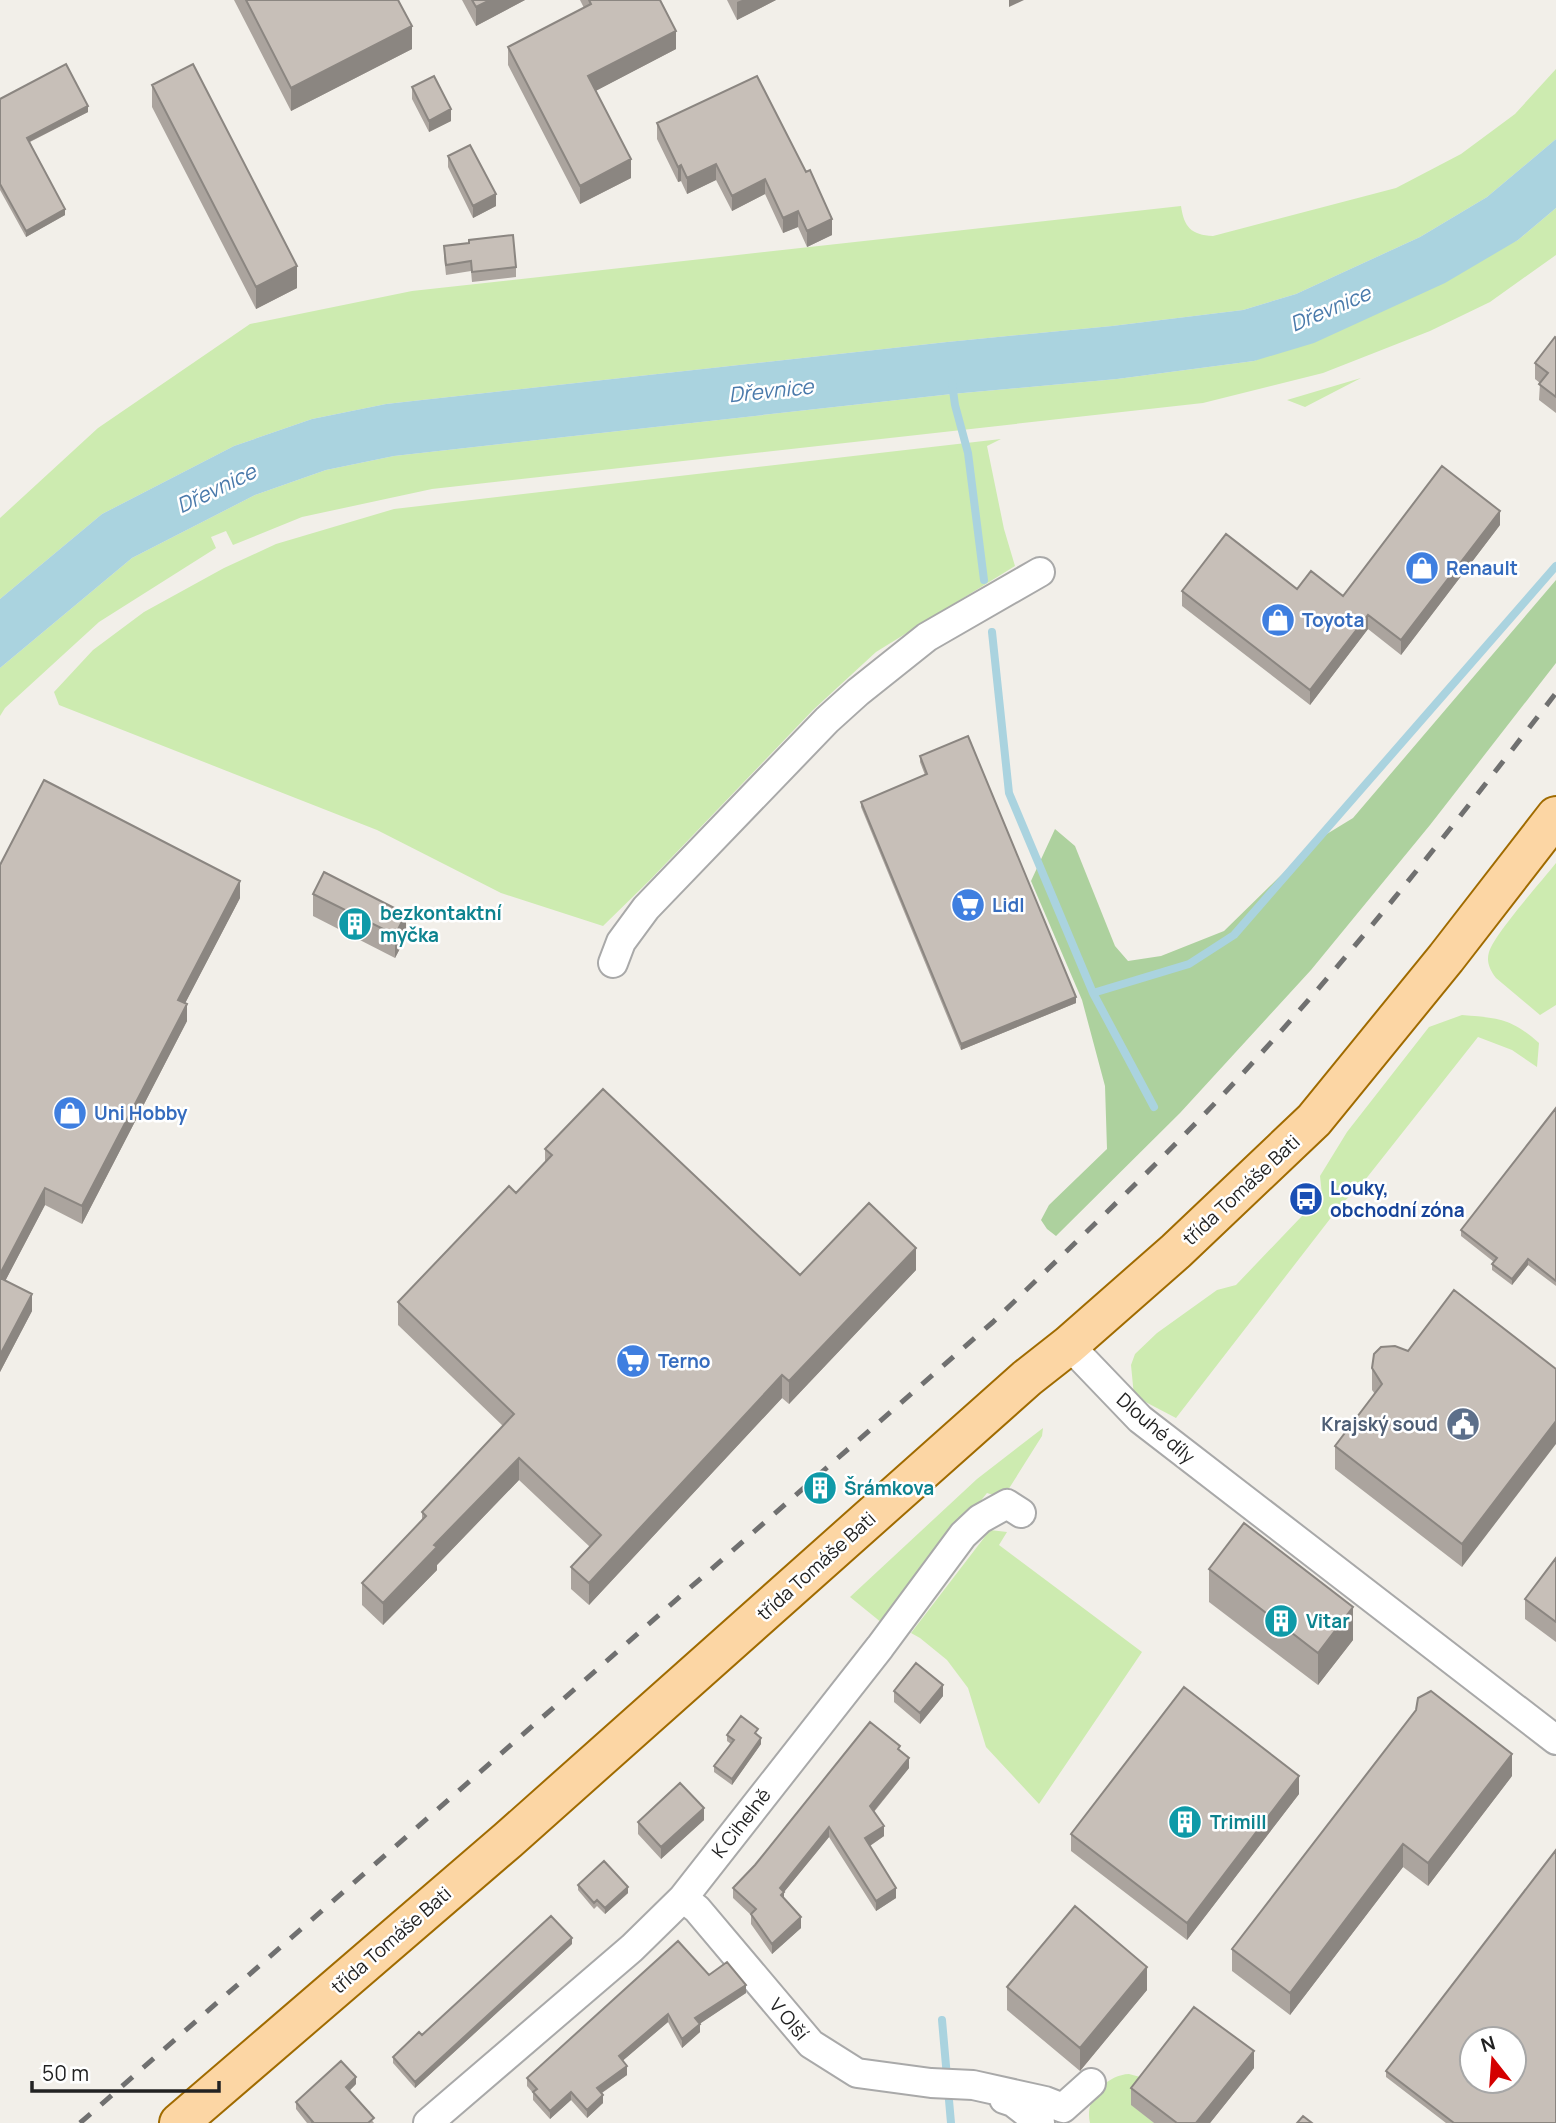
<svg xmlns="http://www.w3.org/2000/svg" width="1556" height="2123" viewBox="0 0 1556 2123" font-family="Manrope,sans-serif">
  <rect width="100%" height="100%" fill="#f2efe9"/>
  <path fill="#cdebb0" d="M1556 69V139L1487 197 1420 237 1296 294 1243 310 1112 326 947 342 386 404 312 419 234 446 102 514 0 599V518L98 428 250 324 412 291 1181 206C1184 227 1191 235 1213 236L1396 188 1461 154 1515 114Z
    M1556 208V255L1490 302 1430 331 1323 373 1203 403 432 489 302 517 233 545 226 531 211 537 216 548 99 622 5 708 0 716V668L132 558 255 495 326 470 394 456 952 394 1117 379 1254 361 1518 240Z
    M1361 378 1305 407 1287 400Z
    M1001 439 987 446 1004 529 1015 566 876 652 813 710 650 880 603 926 501 893 377 830 59 705 54 692 93 650 144 612 224 568 276 544 394 509Z
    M1556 863V1005L1540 1015 1496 978C1490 970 1486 962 1489 952 1495 933 1542 881 1556 863Z
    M1462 1015C1498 1018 1511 1018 1539 1043L1537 1067 1512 1050 1478 1037 1365 1180 1340 1206 1176 1418 1134 1396 1131 1365 1135 1354 1157 1333 1217 1290 1236 1285 1322 1195 1320 1176 1347 1132 1429 1027Z
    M1043 1428 1042 1436 1003 1498 987 1493 882 1623 850 1597 977 1479Z
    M990 1530 1007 1532 999 1545 1142 1652 1039 1804 986 1747 968 1688 947 1660 920 1638 911 1633Z
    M1129 2074 1144 2078 1132 2105 1154 2123H1090C1084 2099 1106 2075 1129 2074Z"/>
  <path fill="#add19e" d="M1556 580V663L1430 825 1311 970 1180 1113 1056 1236 1047 1229 1041 1220 1049 1205 1107 1149 1105 1086 1082 1000 1031 881 1055 829 1075 846 1115 946 1128 961 1161 956 1224 931 1317 840 1353 818Z"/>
  <path fill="#aad3df" d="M1556 139V208L1518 240 1445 283 1314 343 1254 361 1117 379 952 394 394 456 326 470 255 495 132 558 0 668V599L102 514 234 446 312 419 386 404 947 342 1112 326 1243 310 1296 294 1420 237 1487 197Z"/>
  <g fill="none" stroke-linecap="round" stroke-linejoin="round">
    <path stroke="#aad3df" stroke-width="8" d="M952 383 955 405 968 453 984 580
      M992 632 1009 793 1093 993 1154 1107
      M1093 993 1189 964 1234 935 1556 566
      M942 2020 951 2123"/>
    <g stroke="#a9a9a9" stroke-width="32">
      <path id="street" d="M613 963 621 942 646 908 827 720 858 692 927 637 1040 572
        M1069 1345 1140 1419 1556 1740
        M683 1898 697 1909 811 2044 857 2073 931 2083 973 2085 1045 2101 1063 2108 1091 2083
        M1004 2099 1013 2102 1040 2123
        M428 2123 632 1948 683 1898 880 1647 963 1535 980 1519 1007 1504 1021 1513"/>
    </g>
    <g stroke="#a06b00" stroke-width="42">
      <path id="primary" d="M179 2123 508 1840 1027 1378 1069 1345 1176 1251 1314 1120 1446 958 1556 816"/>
    </g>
    <use href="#street" stroke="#fff" stroke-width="28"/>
    <use href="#primary" stroke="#fcd6a4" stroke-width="38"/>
    <path stroke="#707070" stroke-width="5" stroke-dasharray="14 14" stroke-linecap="butt" d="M80 2123 993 1322C1085 1233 1179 1145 1265 1049 1368 935 1462 815 1556 693"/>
  </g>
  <path fill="#aba49e" d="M234 0H398L412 49 291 111Z
    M462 0H525L476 26Z
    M580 0H660L676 49 595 91 631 178 580 204 508 65V47L584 8Z
    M727 0H776L737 20Z
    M757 76 832 235 807 247 798 227 783 233 765 194 732 211 716 180 687 194 681 181 678 182 657 139V123Z
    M152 85 297 288 256 309 152 107Z
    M412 87 451 121 429 132 412 99Z
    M0 99 88 112 30 142 65 215 26 237 0 190Z
    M448 156 496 206 473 218 448 167Z
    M444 246 516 267V277L472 282 471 271 446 275 444 256Z
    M1556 338V413L1539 400 1540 383 1535 379V363Z
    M1500 525 1401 655 1368 629 1310 705 1182 606V591L1297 589 1343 596Z
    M920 756 1076 1003 961 1050 861 807V802L925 775 920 762Z
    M0 865 240 898 185 1003 187 1021 82 1224 45 1205 5 1281 32 1311 0 1372Z
    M313 894 406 937 395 958 313 916Z
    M1556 1108V1286L1528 1265 1512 1285 1492 1270V1264L1494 1262 1461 1236V1230Z
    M545 1149 800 1275 916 1270 789 1404 782 1398 589 1605 571 1589V1567L590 1547 519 1480 437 1565V1570L383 1625 362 1605V1583L422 1520V1512L503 1426 398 1325V1302L516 1193 545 1162Z
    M1408 1351 1556 1369 1462 1567 1335 1469V1446L1375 1394 1372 1390V1368Z
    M1556 1558V1642L1525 1619V1599Z
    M1209 1569 1353 1640 1318 1685 1209 1602Z
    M894 1691 943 1696 920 1724 894 1702Z
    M727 1735H758L761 1744 732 1785 714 1772V1766L731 1744 727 1741Z
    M900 1751 909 1768 874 1812 884 1836 870 1846 896 1898 876 1911 829 1837 784 1892V1899L801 1928 772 1954 751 1924V1915L733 1898V1888L755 1865Z
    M1512 1776 1428 1886 1403 1867 1290 2015 1232 1971V1949Z
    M1299 1794 1187 1940 1071 1851V1834Z
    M704 1820 661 1859 638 1834V1822Z
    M578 1885 628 1893 605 1914 597 1906 594 1909 578 1890Z
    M572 1944 415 2088 393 2063V2057L422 2035Z
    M709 1975 746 1993 699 2024 700 2032 682 2048 668 2022 623 2060 627 2075 602 2093 603 2103 587 2118 571 2100 550 2119 533 2100V2093L527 2086V2078Z
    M1007 1987 1147 1990 1080 2071 1007 2010Z
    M1254 2068 1210 2123H1154L1131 2105V2088Z
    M1386 2071 1556 2123H1446L1386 2077Z
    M356 2084 349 2091 374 2123H307L296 2109V2102Z"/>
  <path fill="#8b8681" d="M490 0H525L476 26V7Z
    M742 0H776L737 20V2Z
    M1009 0H1024L1009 7Z
    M412 26V49L291 111V88Z
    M676 31V49L588 95V76Z
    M88 106V112L27 143V138Z
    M451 109V121L429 132V121Z
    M631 159V178L580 204V186Z
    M716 164V180L687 194V178Z
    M681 165V181L678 182V167Z
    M765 179V194L732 211V196Z
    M496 194V206L473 218V206Z
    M65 209V215L26 237V231Z
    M798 211V227L783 233V218Z
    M832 219V235L807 247V231Z
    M297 266V288L256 309V287Z
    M1500 511V525L1401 655V640Z
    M1368 615V629L1310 705V690Z
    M240 881V898L178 1017V1000Z
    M406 914V937L395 958V935Z
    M1076 997V1003L961 1050V1044Z
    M187 1004V1021L82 1224V1206Z
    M45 1188V1205L0 1291V1274Z
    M916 1248V1270L789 1404V1381Z
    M1528 1259V1265L1512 1285V1279Z
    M32 1294V1311L0 1372V1355Z
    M782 1375V1398L589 1605V1583Z
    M1556 1421V1444L1462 1567V1544Z
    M519 1458V1480L437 1565V1570L383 1625V1603L434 1545Z
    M1353 1607V1640L1318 1685V1653Z
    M943 1685V1696L920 1724V1713Z
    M761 1738V1744L732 1785V1779Z
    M1512 1754V1776L1428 1886V1863Z
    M909 1758V1768L870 1816V1806Z
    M1299 1776V1794L1187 1940V1923Z
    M704 1808V1820L661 1859V1847Z
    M884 1826V1836L865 1849V1838Z
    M829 1827V1837L784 1892V1902L781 1906 780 1888Z
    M1403 1844V1867L1290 2015V1993Z
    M628 1887V1893L605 1914V1908Z
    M896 1888V1898L876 1911V1901Z
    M801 1917V1928L772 1954V1944Z
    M572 1938V1944L415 2088V2082Z
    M1147 1967V1990L1080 2071V2048Z
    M746 1985V1993L695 2027V2018Z
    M668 2014V2022L619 2064V2056Z
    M700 2024V2032L682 2048V2039Z
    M1254 2051V2068L1210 2123H1196Z
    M627 2066V2075L597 2096V2088Z
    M356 2077V2084L346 2094V2087Z
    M571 2092V2100L550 2119V2111Z
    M603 2095V2103L587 2118V2110Z"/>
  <path fill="#c7bfb8" stroke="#8b8681" stroke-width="2" fill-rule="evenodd" d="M246 0H398L412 26 291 88Z
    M472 0H490L476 7Z
    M589 0H660L676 31 588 76 631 159 580 186 508 47 591 4Z
    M66 64 88 106 27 138 65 209 26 231 0 184V99Z
    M193 64 297 266 256 287 152 85Z
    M434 76 451 109 429 121 412 87Z
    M757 76 806 172 810 170 832 219 807 231 798 211 783 218 765 179 732 196 716 164 687 178 681 165 678 167 657 123Z
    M470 145 496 194 473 206 448 156Z
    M513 235 516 267 472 272 471 261 446 265 444 246 469 243V240Z
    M1555 337 1556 338V397L1539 384 1548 373 1535 363Z
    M1442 466 1500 511 1401 640 1368 615 1310 690 1182 591 1226 534 1297 589 1311 571 1343 596Z
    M968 736 1076 997 961 1044 861 802 927 774 920 756Z
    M44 780 240 881 178 1000 187 1004 82 1206 45 1188 0 1274V865Z
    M324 872 406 914 395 935 313 894Z
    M603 1089 800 1275 869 1203 916 1248 789 1381 782 1375 589 1583 571 1567 601 1535 519 1458 434 1545 437 1547 383 1603 362 1583 426 1516 422 1512 514 1414 398 1302 509 1186 516 1193 552 1155 545 1149Z
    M1556 1108V1281L1528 1259 1512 1279 1492 1264 1497 1258 1461 1230Z
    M0 1278 32 1294 0 1355Z
    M1454 1290 1556 1369V1421L1462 1544 1335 1446 1382 1384 1372 1368 1374 1354 1381 1347 1395 1346 1408 1351Z
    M1244 1523 1353 1607 1318 1653 1209 1569Z
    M1556 1558V1622L1525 1599Z
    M916 1663 943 1685 920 1713 894 1691Z
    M1184 1687 1299 1776 1187 1923 1071 1834Z
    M1431 1691 1512 1754 1428 1863 1403 1844 1290 1993 1232 1949 1416 1710 1418 1698Z
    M741 1716 758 1729 755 1733 761 1738 732 1779 714 1766 734 1740 727 1735Z
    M870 1722 900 1746 898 1749 909 1758 870 1806 884 1826 865 1838 896 1888 876 1901 829 1827 780 1888 784 1892 781 1895 801 1917 772 1944 751 1914 756 1909 733 1888 755 1865Z
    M680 1783 704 1808 661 1847 638 1822Z
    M1556 1850V2123H1454L1386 2071ZM1472 2039H1514V2081H1472Z
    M604 1861 628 1887 605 1908 597 1900 594 1903 578 1885Z
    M1075 1906 1147 1967 1080 2048 1007 1987Z
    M551 1916 572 1938 415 2082 393 2057 419 2032 422 2035Z
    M678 1941 709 1975 727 1962 746 1985 695 2018 700 2024 682 2039 668 2014 619 2056 627 2066 597 2088 603 2095 587 2110 571 2092 550 2111 533 2092 537 2089 527 2078Z
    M1194 2007 1254 2051 1196 2123H1177L1131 2088Z
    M341 2061 356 2077 346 2087 374 2118 368 2123H312L313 2122 296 2102Z
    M1303 2116 1312 2123H1297Z"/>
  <defs>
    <g id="shop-disc" transform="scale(1.75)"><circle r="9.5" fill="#3f7fe0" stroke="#fff"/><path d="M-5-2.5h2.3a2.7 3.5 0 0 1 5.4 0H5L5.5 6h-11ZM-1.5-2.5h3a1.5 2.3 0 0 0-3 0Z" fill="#fff"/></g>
    <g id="supermarket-disc" transform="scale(1.75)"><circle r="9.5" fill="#3f7fe0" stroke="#fff"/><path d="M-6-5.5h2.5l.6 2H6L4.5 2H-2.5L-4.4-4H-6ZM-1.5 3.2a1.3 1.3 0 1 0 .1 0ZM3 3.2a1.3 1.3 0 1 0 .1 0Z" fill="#fff"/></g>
    <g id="building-disc" transform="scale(1.75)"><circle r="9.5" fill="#0f9aa8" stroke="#fff"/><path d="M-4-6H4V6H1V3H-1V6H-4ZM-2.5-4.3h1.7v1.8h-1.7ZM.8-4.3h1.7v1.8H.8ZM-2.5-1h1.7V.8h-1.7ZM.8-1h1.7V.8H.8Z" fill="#fff"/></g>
    <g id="bus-disc" transform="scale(1.75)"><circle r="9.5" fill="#1a4fb4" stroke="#fff"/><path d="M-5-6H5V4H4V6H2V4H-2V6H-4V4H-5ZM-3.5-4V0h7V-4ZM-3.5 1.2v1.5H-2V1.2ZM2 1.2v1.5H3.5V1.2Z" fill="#fff"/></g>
    <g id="civic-disc" transform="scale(1.75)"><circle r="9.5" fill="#5c6f8a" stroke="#fff"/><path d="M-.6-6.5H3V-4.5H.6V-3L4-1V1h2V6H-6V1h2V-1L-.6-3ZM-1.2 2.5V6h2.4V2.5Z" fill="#fff"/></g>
  </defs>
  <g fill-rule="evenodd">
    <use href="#shop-disc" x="1422" y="568"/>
    <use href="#shop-disc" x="1278" y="620"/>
    <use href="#supermarket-disc" x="968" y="905"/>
    <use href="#building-disc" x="355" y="924"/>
    <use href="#shop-disc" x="70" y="1113"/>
    <use href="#bus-disc" x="1306" y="1199"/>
    <use href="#supermarket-disc" x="633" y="1361"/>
    <use href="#civic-disc" x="1463" y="1424"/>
    <use href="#building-disc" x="820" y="1488"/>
    <use href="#building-disc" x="1281" y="1621"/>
    <use href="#building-disc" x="1185" y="1822"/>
  </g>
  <g text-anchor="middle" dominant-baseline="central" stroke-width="5" stroke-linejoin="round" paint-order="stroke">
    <g font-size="19" font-weight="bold" fill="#366cbe" stroke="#fff" text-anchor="start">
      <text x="1446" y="568">Renault</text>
      <text x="1302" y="620">Toyota</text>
      <text x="992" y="905">Lidl</text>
      <text x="94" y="1113">Uni Hobby</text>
      <text x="658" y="1361">Terno</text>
    </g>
    <g font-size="19" font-weight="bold" fill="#0d838f" stroke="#fff" text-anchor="start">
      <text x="380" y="913">bezkontaktní<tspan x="380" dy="22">myčka</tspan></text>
      <text x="844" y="1488">Šrámkova</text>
      <text x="1306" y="1621">Vitar</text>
      <text x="1210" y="1822">Trimill</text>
    </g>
    <g font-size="19" font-weight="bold" fill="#164399" stroke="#fff" text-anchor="start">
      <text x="1330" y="1188">Louky,<tspan x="1330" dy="22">obchodní zóna</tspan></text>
    </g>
    <g font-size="19" fill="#222" stroke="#fff">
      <text transform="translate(1241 1190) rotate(-43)">třída Tomáše Bati</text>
      <text transform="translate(1156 1428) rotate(41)">Dlouhé díly</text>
      <text transform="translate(816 1566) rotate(-42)">třída Tomáše Bati</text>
      <text transform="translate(741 1823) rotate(-52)">K Cihelně</text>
      <text transform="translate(391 1940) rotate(-41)">třída Tomáše Bati</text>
      <text transform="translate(789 2019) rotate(50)">V Olší</text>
    </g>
    <g font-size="19" font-weight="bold" fill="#4e5e75" stroke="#fff" text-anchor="end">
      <text x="1438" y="1424">Krajský soud</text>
    </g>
    <g font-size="21" font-style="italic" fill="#4a7aab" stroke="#fff">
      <text transform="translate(1330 308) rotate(-23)">Dřevnice</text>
      <text transform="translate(771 390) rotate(-6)">Dřevnice</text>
      <text transform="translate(216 488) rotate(-26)">Dřevnice</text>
    </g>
  </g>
  <g transform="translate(1493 2060) rotate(343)"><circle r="33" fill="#ffffff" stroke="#a7a7a7" stroke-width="2"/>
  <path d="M0-5L12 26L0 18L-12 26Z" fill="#d40000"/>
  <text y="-10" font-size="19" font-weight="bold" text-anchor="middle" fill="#222222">N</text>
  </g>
  <path d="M32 2081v10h187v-10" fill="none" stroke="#222222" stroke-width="3.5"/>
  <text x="42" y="2081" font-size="21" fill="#222222" stroke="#ffffff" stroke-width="5" paint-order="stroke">50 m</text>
</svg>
